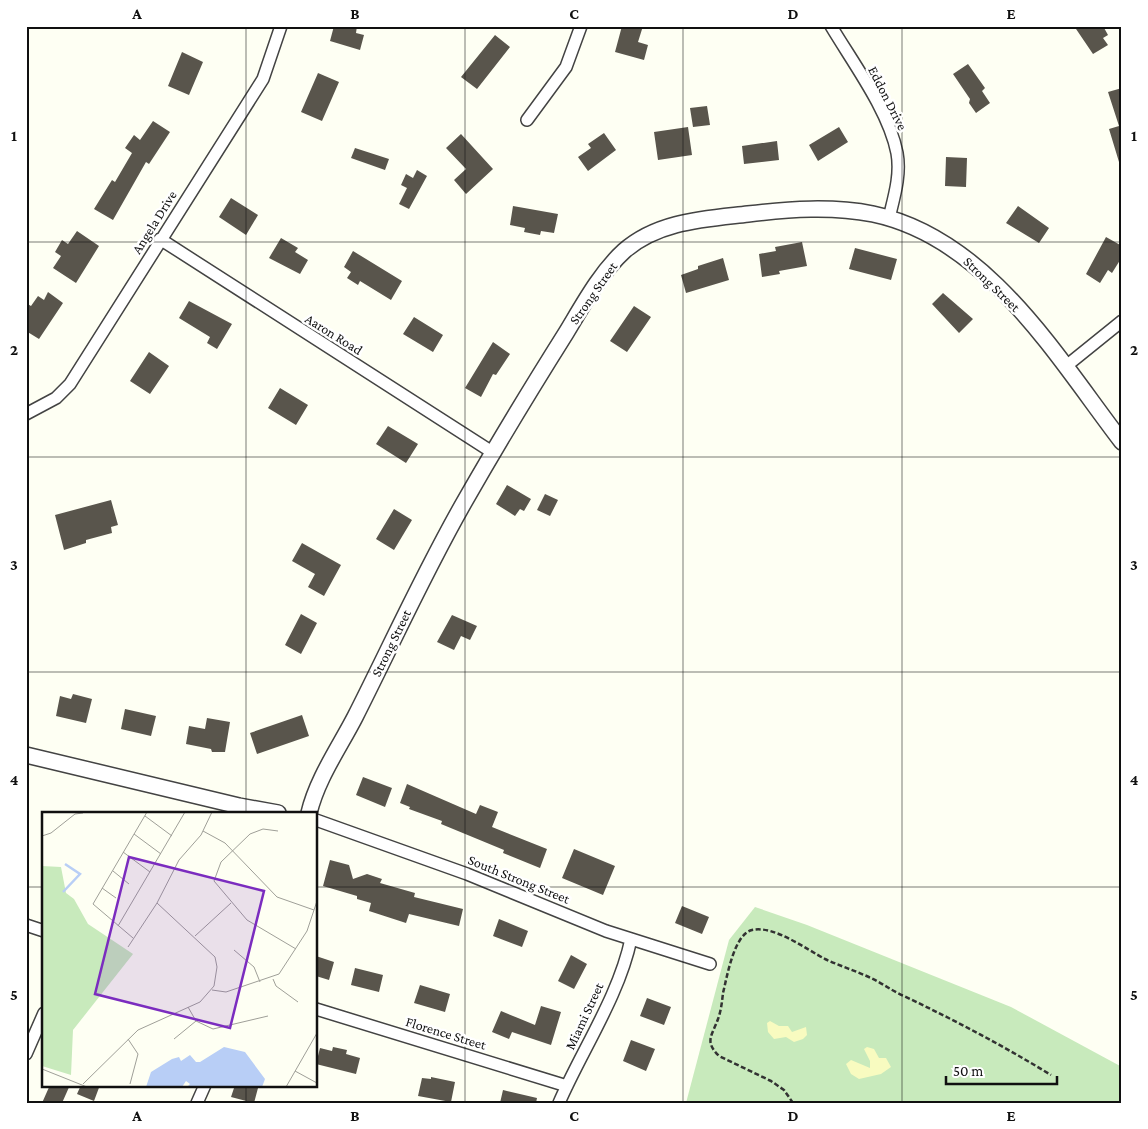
<svg xmlns="http://www.w3.org/2000/svg" width="1148" height="1129" viewBox="0 0 1148 1129" font-family="'Crimson Pro',serif">
  <rect width="100%" height="100%" fill="#fefff3"/>
  <path fill="#c8eabc" d="M755 907 807 925 1011 1007 1122 1067V1103H686L729 940Z"/>
  <path fill="#f8fbc0" d="M770 1021 779 1026H788L792 1032 806 1027 807 1035 803 1039 794 1042 786 1037 774 1039 768 1032 767 1023Z
    M867 1047 874 1049 879 1058H886L891 1067 881 1074 859 1079 851 1074 846 1064 851 1060 870 1068V1061L864 1049Z"/>
  <path fill="#59554c" d="M334 26H357L356 33 364 35 360 50 330 41Z
    M622 26H643L638 42 648 45 644 60 615 52Z
    M1074 26H1103L1108 35 1103 38 1108 45 1093 54Z
    M495 35 510 47 477 89 461 77Z
    M182 52 203 62 189 95 168 86Z
    M968 64 985 88 982 91 990 103 976 113 969 103 970 99 953 74Z
    M318 73 339 82 322 121 301 112Z
    M1122 88V161L1119 162 1109 129 1119 126 1108 92Z
    M707 106 710 125 693 127 690 108Z
    M153 121 170 132 149 164 146 162 113 220 94 209 112 180 115 182 132 153 125 148 134 135 140 140Z
    M688 127 692 155 658 160 654 132Z
    M839 127 848 142 818 161 809 145Z
    M604 133 616 150 588 171 578 157 591 148 588 144Z
    M461 134 493 169 466 194 454 180 466 169 446 148Z
    M777 141 779 160 744 164 742 146Z
    M355 148 389 159 385 170 351 158Z
    M946 157 967 158 966 187 945 186Z
    M417 170 427 176 409 209 399 204 407 188 401 185 406 174 413 178Z
    M231 198 258 215 246 235 219 217Z
    M513 206 558 214 554 233 541 231 540 235 524 232 525 228 510 225Z
    M1018 206 1049 228 1039 243 1006 223Z
    M77 231 99 246 76 283 53 268 61 256 55 252 62 240 68 244Z
    M1106 237 1122 246V257L1112 273 1108 270 1100 283 1086 274Z
    M281 238 298 248 295 252 308 260 300 274 269 258Z
    M802 242 807 266 779 271 780 274 762 277 759 254 776 251 775 247Z
    M855 248 897 259 891 280 849 269Z
    M353 251 402 281 391 300 360 281 358 285 347 278 351 272 344 267Z
    M723 258 729 280 686 293 681 275 698 269V266Z
    M48 292 63 303 39 339 26 331V303L31 306 38 296 44 300Z
    M943 293 973 319 959 333 932 304Z
    M189 301 232 324 217 349 207 343 210 337 179 318Z
    M634 306 651 317 627 352 610 341Z
    M414 317 443 335 433 352 403 334Z
    M493 342 510 354 496 375 493 374 481 397 465 388Z
    M149 352 169 366 150 394 130 381Z
    M280 388 308 405 296 425 268 408Z
    M388 426 418 444 406 463 376 444Z
    M507 485 531 499 524 511 520 509 515 516 496 504Z
    M545 494 558 500 550 516 537 510Z
    M111 500 118 525 111 527 112 533 86 540V543L64 550 55 515Z
    M394 509 412 520 394 550 376 539Z
    M302 543 341 565 324 596 308 587 315 574 292 561Z
    M301 614 317 623 301 654 285 645Z
    M452 615 477 626 470 640 461 636 454 650 437 642Z
    M73 694 92 699 86 723 56 716 60 696 71 699Z
    M125 709 156 716 151 736 121 729Z
    M302 715 309 736 257 754 250 733Z
    M207 718 230 722 225 752H212L211 749 186 744 189 726 205 729Z
    M363 777 392 788 385 807 356 795Z
    M407 784 476 814 480 805 498 812 492 827 547 849 540 868 503 853 504 850 441 824 442 821 409 809 410 807 400 803Z
    M574 849 615 866 603 895 562 878Z
    M330 860 349 865 353 879 367 874 382 879 380 883 415 893 414 897 463 909 459 926 409 914 406 923 369 911 371 903 357 899V896L323 886Z
    M682 906 709 917 702 934 675 923Z
    M499 919 528 931 522 947 493 936Z
    M571 955 587 964 574 989 558 981Z
    M316 956 334 962 329 980 316 976Z
    M355 968 383 975 379 992 351 985Z
    M420 985 450 994 445 1012 414 1003Z
    M647 998 671 1007 664 1025 640 1016Z
    M541 1006 561 1012 551 1045 512 1032 509 1039 492 1032 501 1011 535 1025Z
    M631 1040 655 1049 646 1071 623 1061Z
    M333 1047 347 1050 346 1054 360 1058 356 1074 316 1064 320 1048 332 1051Z
    M431 1077 455 1082 451 1102 418 1096 422 1078 431 1079Z
    M50 1085H70L62 1103H42Z
    M81 1085H100L94 1101 77 1094Z
    M235 1085 258 1088 254 1103 231 1097Z
    M503 1090 537 1098 536 1103H500Z"/>
  <g fill="none" stroke-linecap="round" stroke-linejoin="round">
    <g stroke="#434343" stroke-width="14">
      <path id="minor" d="M831 26C853 63 889 111 897 153 901 175 894 197 889 218
        M527 120 566 67 581 26
        M160 239 492 452
        M1065 367 1122 321
        M26 414 56 398 70 384 263 79 281 26
        M316 820 467 874 606 931 710 964
        M26 925 44 931
        M316 1009 567 1086
        M26 1054 44 1013
        M197 1103 205 1085
        M559 1103C582 1050 619 996 631 939"/>
    </g>
    <g stroke="#434343" stroke-width="18">
      <path id="tertiary" d="M26 755 239 806 278 813
        M309 813C317 779 339 748 355 717 392 644 425 570 466 499 498 443 532 387 566 333 583 305 600 273 624 251 658 221 705 219 748 214 790 209 832 206 873 214 987 238 1056 356 1122 442"/>
    </g>
    <path stroke="#323232" stroke-width="2.5" stroke-dasharray="5 2.5" stroke-linecap="butt" d="M793 1103 784 1090 771 1081 719 1056C704 1041 712 1036 718 1019 721 1011 722 1002 723 993 727 977 734 934 752 930 774 925 806 949 825 959 840 966 856 971 871 978 882 983 892 991 904 996 956 1021 1002 1045 1051 1075"/>
    <use href="#minor" stroke="#fff" stroke-width="11"/>
    <use href="#tertiary" stroke="#fff" stroke-width="15"/>
  </g>
  <path fill="none" stroke="#101010" stroke-width="1" stroke-opacity="0.55" d="M246 26V813M465 26V1103M683 26V1103M902 26V1103M26 242H1122M26 457H1122M26 672H1122M26 887H44M316 887H1122M246 1085V1103"/>
  <g text-anchor="middle" dominant-baseline="central" stroke-width="5" stroke-linejoin="round" paint-order="stroke">
    <g font-size="14" fill="#101010" stroke="#fff">
      <text transform="translate(888 98) rotate(63)">Eddon Drive</text>
      <text transform="translate(154 222) rotate(-58)">Angela Drive</text>
      <text transform="translate(992 284) rotate(44)">Strong Street</text>
      <text transform="translate(593 293) rotate(-55)">Strong Street</text>
      <text transform="translate(334 334) rotate(32)">Aaron Road</text>
      <text transform="translate(391 643) rotate(-64)">Strong Street</text>
      <text transform="translate(519 879) rotate(22)">South Strong Street</text>
      <text transform="translate(584 1016) rotate(-65)">Miami Street</text>
      <text transform="translate(446 1033) rotate(17)">Florence Street</text>
    </g>
  </g>
  <g transform="translate(42 812)">
    <rect width="275" height="275" fill="#fefff3"/>
    <path d="M0 54 19 55 24 81 32 87 46 112 91 142 31 218 29 263 0 254Z" fill="#c8eabc"/>
    <path d="M182 235 203 240 223 267 220 275H145L148 272 144 269 140 275H104L109 260 130 247 137 245 139 249 148 243 154 250H158Z" fill="#b8cef6"/>
    <path fill="none" stroke="#b8cef6" stroke-width="2.5" d="M21 80 38 62 23 52"/>
    <path fill="none" stroke="#9f9f98" stroke-width="1" d="M103 4 130 24M161 19 183 31 235 85 272 98M236 19 221 17 208 22 179 50 172 69 205 108 254 137M92 22 119 42M0 24 9 21 33 2 41 1M81 40 108 60M71 59 87 72M60 76 74 86M76 114 143 0M153 124 189 91M91 126 51 92 105 0M86 135 115 91 137 48 159 23 170 0M192 138 212 155 218 170M231 167 234 174 256 190M170 178 184 180 237 162 265 119 275 89M146 195 154 209 171 217 226 204M86 227 96 242 88 272M132 227 154 209M0 257 45 275M253 259 275 271M41 272 96 218 158 190 172 174 175 155 173 145 115 91M244 275 275 221"/>
    <path fill="#7b2cbf" fill-opacity="0.15" stroke="#7b2cbf" stroke-width="2.5" d="M87 45 222 79 188 216 53 182Z"/>
    <rect width="275" height="275" fill="none" stroke="#101010" stroke-width="2.5"/>
  </g>
  <rect width="1148" height="1129" fill="none" stroke="#ffffff" stroke-width="55"/>
  <path d="M946 1076v8h111v-8" fill="none" stroke="#101010" stroke-width="2.5"/>
  <text x="953" y="1076" font-size="15" fill="#101010" stroke="#ffffff" stroke-width="4" paint-order="stroke">50 m</text>
  <rect x="28" y="28" width="1092" height="1074" fill="none" stroke="#101010" stroke-width="2"/>
  <g font-size="16" text-anchor="middle" font-weight="bold" fill="#101010">
    <text x="137" y="19">A</text>
    <text x="355" y="19">B</text>
    <text x="574" y="19">C</text>
    <text x="793" y="19">D</text>
    <text x="1011" y="19">E</text>
    <text x="14" y="141">1</text>
    <text x="1134" y="141">1</text>
    <text x="14" y="355">2</text>
    <text x="1134" y="355">2</text>
    <text x="14" y="570">3</text>
    <text x="1134" y="570">3</text>
    <text x="14" y="785">4</text>
    <text x="1134" y="785">4</text>
    <text x="14" y="1000">5</text>
    <text x="1134" y="1000">5</text>
    <text x="137" y="1121">A</text>
    <text x="355" y="1121">B</text>
    <text x="574" y="1121">C</text>
    <text x="793" y="1121">D</text>
    <text x="1011" y="1121">E</text>
  </g>
</svg>
